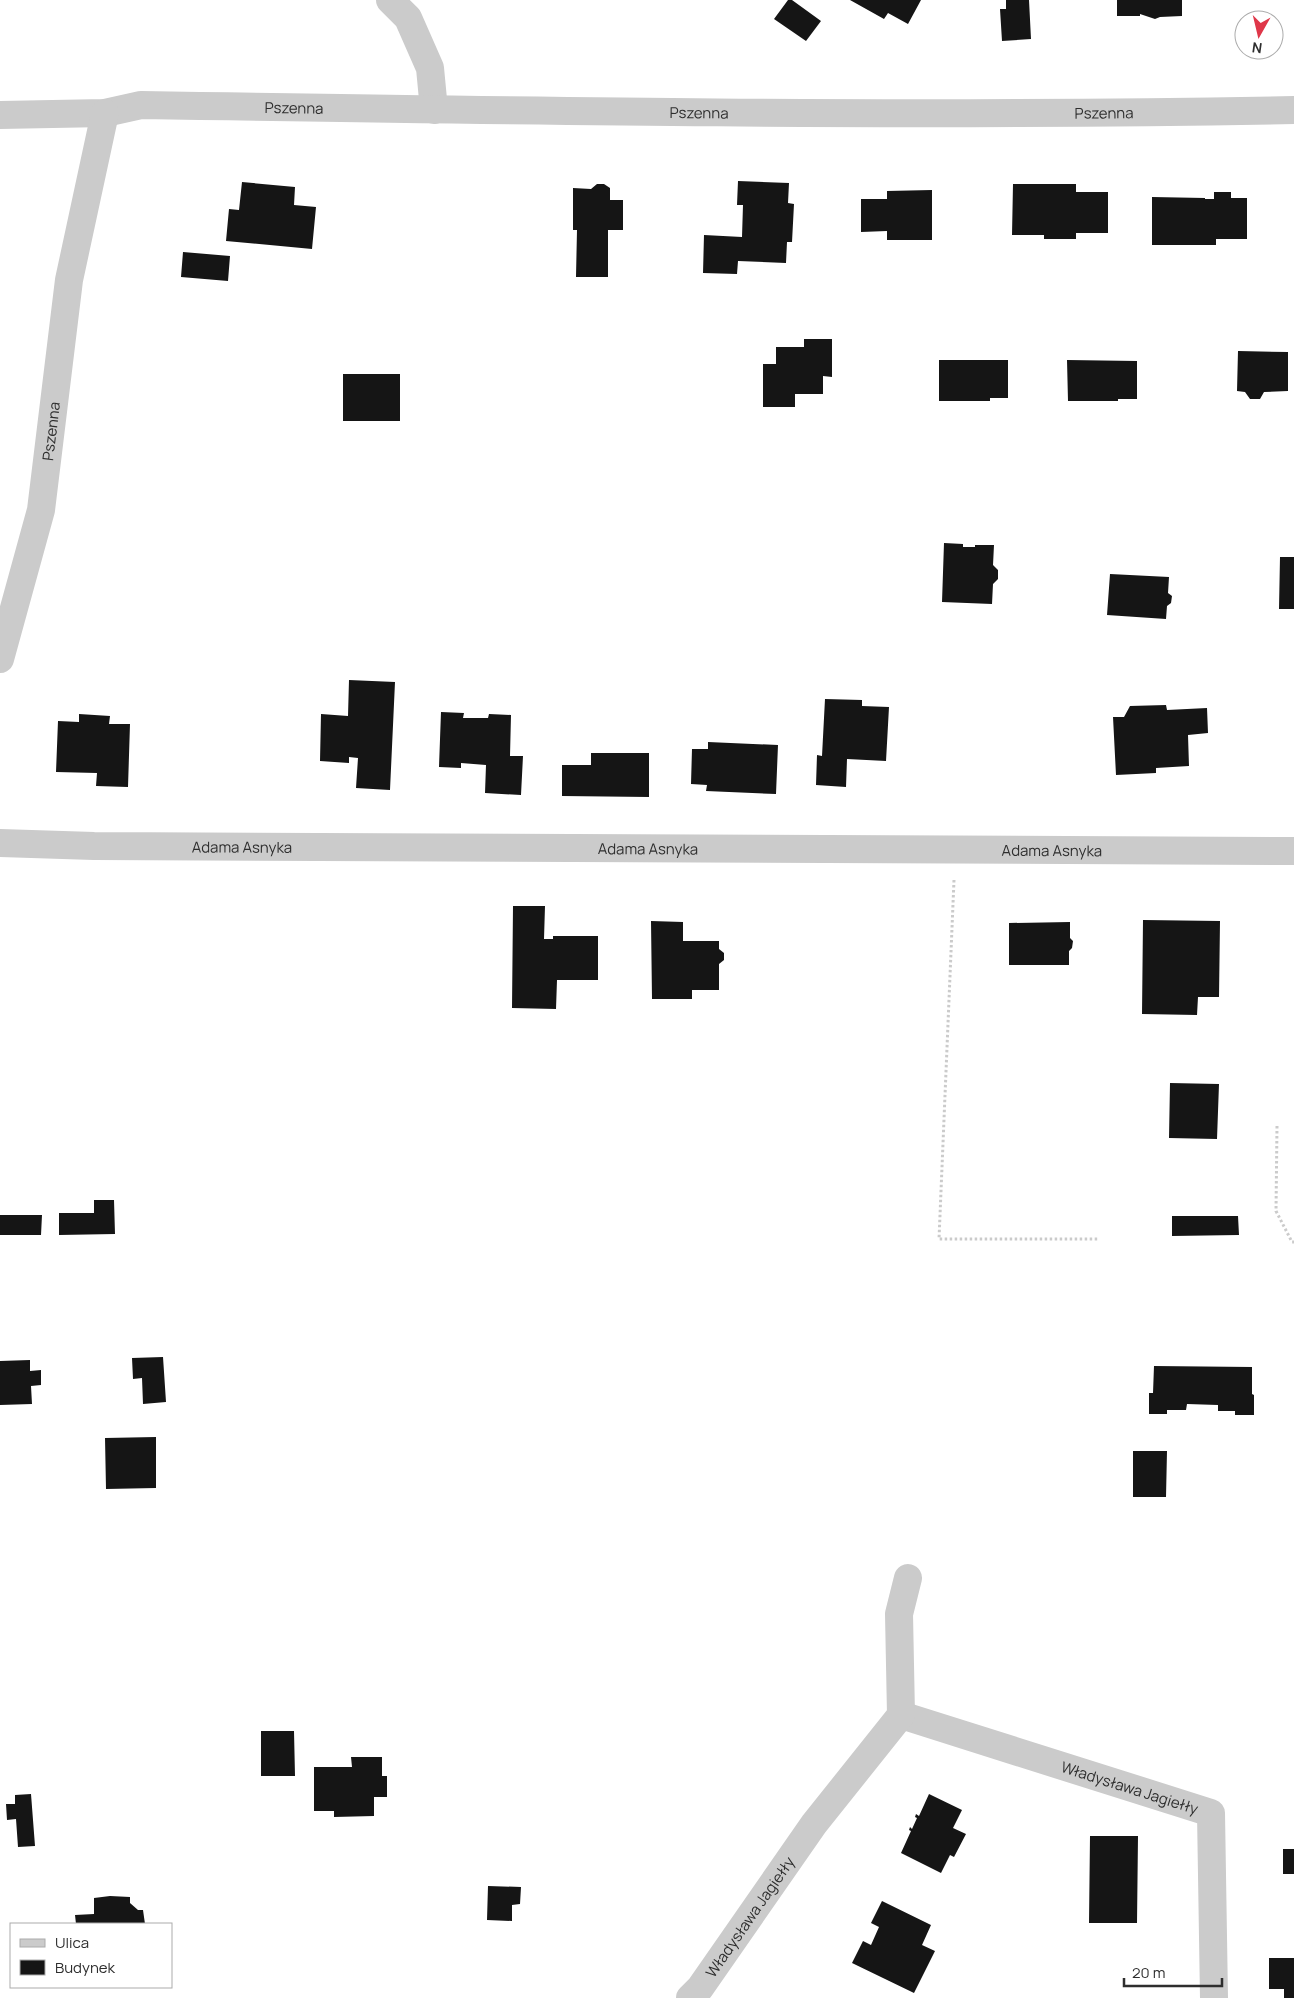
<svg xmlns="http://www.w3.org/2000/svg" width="1294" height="1998" viewBox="0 0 1294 1998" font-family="Manrope,sans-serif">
  <rect width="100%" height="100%" fill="#fff"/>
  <path fill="#151515" d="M788 0H792L821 21 806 41 774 19Z
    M850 0H921L908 24 888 13 884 19Z
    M1006 0H1029L1031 39 1002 41 1000 9H1006Z
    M1117 0H1182V16L1160 17 1155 19 1140 14V16H1117Z
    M738 181 789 183 788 203 794 204 792 242H787L786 263 738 261 737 274 703 273 704 235 742 237 743 205H737Z
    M242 182 295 187 294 205 316 207 312 249 226 241 229 209 239 210Z
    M597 184H604L610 188V200H623V230H608V277H576L577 230H573V188L591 189Z
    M1013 184H1076V192H1108V233H1076V239H1044V235H1012Z
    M932 190V240H887V231L861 232V199H887V191Z
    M1214 192H1231V198H1247V239H1216V245H1152V197L1205 198V199H1214Z
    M183 252 230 256 228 281 181 277Z
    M804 339H832V377L823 376V394H795V407H763V364H776V347H804Z
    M1238 351 1288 352V391L1264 392 1260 399H1250L1245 392 1237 391Z
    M939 360H1008V398H990V401H939Z
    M1067 360 1137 361V399H1118V401H1068Z
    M343 374H400V421H343Z
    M944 543 963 544V547H975V545H994L993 565 998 570V579L993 584 992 604 942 602Z
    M1280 557H1294V609H1279Z
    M1110 574 1169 577 1168 593 1172 596 1171 603 1167 606 1166 619 1107 615Z
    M349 680 395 682 390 790 356 788 358 758 349 757V763L320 761 321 714 348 716Z
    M825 699 862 700V706L889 707 886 761 847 759 846 787 816 785 817 755 822 756Z
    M1166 705 1167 710 1207 708 1208 733 1188 735 1189 766 1156 768V773L1116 775 1113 717H1124L1130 706Z
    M441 712 464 713 463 718H488L489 714 511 715 510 756H523L521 795 485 793 486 765 461 763V768L439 767Z
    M79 714 110 716 109 724H130L128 787 96 786 97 773 56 772 58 721 79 722Z
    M708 742 778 745 776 794 706 791 707 785 691 784 692 749H708Z
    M591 753H649V797L562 796V765H591Z
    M513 906H545L544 939H553V936H598V980H557L556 1009 512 1008Z
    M1143 920 1220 921 1219 997H1198L1197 1015 1142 1014Z
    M651 921 683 922V941H719V949L724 953V960L719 964V990H692V999H652Z
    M1070 922V938L1073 941 1072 948 1069 951V965H1009V923Z
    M1170 1083 1219 1084 1217 1139 1169 1138Z
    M94 1200H114L115 1234 59 1235V1213H94Z
    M0 1215H42L41 1235H0Z
    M1172 1216H1238L1239 1235 1172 1236Z
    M163 1357 166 1402 143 1404 142 1378 133 1379 132 1358Z
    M30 1360V1371L41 1370V1385L31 1386 32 1404 0 1405V1361Z
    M1154 1366 1252 1367V1394L1254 1395V1415H1235V1411H1218V1405L1187 1404 1186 1410H1167V1414H1149V1393H1153Z
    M156 1437V1488L106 1489 105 1438Z
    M1133 1451H1167L1166 1497H1133Z
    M261 1731H294L295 1776H261Z
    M351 1757H382V1776H387V1797H374V1816L334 1817V1811H314V1767H352Z
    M31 1794 35 1846 18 1847 16 1819 7 1820 6 1804H15V1795Z
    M929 1794 962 1810 953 1828 966 1834 954 1857 950 1855 941 1873 901 1853 911 1831 909 1830 910 1827 912 1829 917 1818 915 1817 916 1814 919 1816Z
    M1090 1836H1138L1137 1923H1089Z
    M1283 1849H1294V1874H1283Z
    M488 1886 521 1887 520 1904 512 1905V1921L487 1920Z
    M110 1896 130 1897V1903L138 1910H143L145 1924H76L75 1915 94 1914V1898Z
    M882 1901 931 1925 922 1945 935 1951 914 1993 852 1963 863 1941 871 1945 879 1927 871 1923Z
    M1269 1958H1294V1998H1284V1989H1269Z"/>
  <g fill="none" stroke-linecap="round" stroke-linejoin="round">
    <path stroke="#cbcbcb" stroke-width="3" stroke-dasharray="2.5 2.5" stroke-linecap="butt" d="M954 880 939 1239H1098
      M1277 1126 1276 1211 1292 1242H1294"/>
    <g stroke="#cbcbcb" stroke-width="28">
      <path d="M390 0 408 18 430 68 434 110"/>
      <path id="s1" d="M0 115 105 113 141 105C525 111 910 117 1294 110"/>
      <path id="s2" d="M0 659 41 510 69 280 105 113"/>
      <path id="s3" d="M0 843 94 846 1294 851"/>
      <path id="s4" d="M901 1715 1211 1813 1214 1998"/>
      <path id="s5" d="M690 1998 700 1988 814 1824 901 1715 899 1614 908 1578"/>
    </g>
  </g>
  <g text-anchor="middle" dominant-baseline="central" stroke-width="5" stroke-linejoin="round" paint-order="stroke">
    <g font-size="15" fill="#2e2e2e" stroke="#fff">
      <text stroke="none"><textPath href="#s1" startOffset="295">Pszenna</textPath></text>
      <text stroke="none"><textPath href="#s1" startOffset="700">Pszenna</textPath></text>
      <text stroke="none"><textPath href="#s1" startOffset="1105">Pszenna</textPath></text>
      <text stroke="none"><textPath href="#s2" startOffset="234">Pszenna</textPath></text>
      <text stroke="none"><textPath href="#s3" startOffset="242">Adama Asnyka</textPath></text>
      <text stroke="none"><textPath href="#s3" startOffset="648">Adama Asnyka</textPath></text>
      <text stroke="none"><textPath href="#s3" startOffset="1052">Adama Asnyka</textPath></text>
      <text stroke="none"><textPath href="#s4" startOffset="240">Władysława Jagiełły</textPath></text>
      <text stroke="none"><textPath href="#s5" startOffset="101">Władysława Jagiełły</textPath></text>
    </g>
  </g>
  <rect x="10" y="1923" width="162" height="65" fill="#ffffff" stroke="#ababab"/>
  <rect x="20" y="1939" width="25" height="8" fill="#cbcbcb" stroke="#ababab"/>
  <text x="55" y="1948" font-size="15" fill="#2e2e2e">Ulica</text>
  <rect x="20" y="1960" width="25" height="15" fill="#151515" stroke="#ababab"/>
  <text x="55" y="1973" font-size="15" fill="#2e2e2e">Budynek</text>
  <g transform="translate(1259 35) rotate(188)"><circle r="24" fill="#ffffff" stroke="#ababab"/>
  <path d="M0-4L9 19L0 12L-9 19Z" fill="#df3749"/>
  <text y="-8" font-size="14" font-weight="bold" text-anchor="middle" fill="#2e2e2e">N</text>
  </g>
  <path d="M1124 1978v8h98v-8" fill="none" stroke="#2e2e2e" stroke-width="2.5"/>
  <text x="1132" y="1978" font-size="15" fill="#2e2e2e" stroke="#ffffff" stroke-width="4" paint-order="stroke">20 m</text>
</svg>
